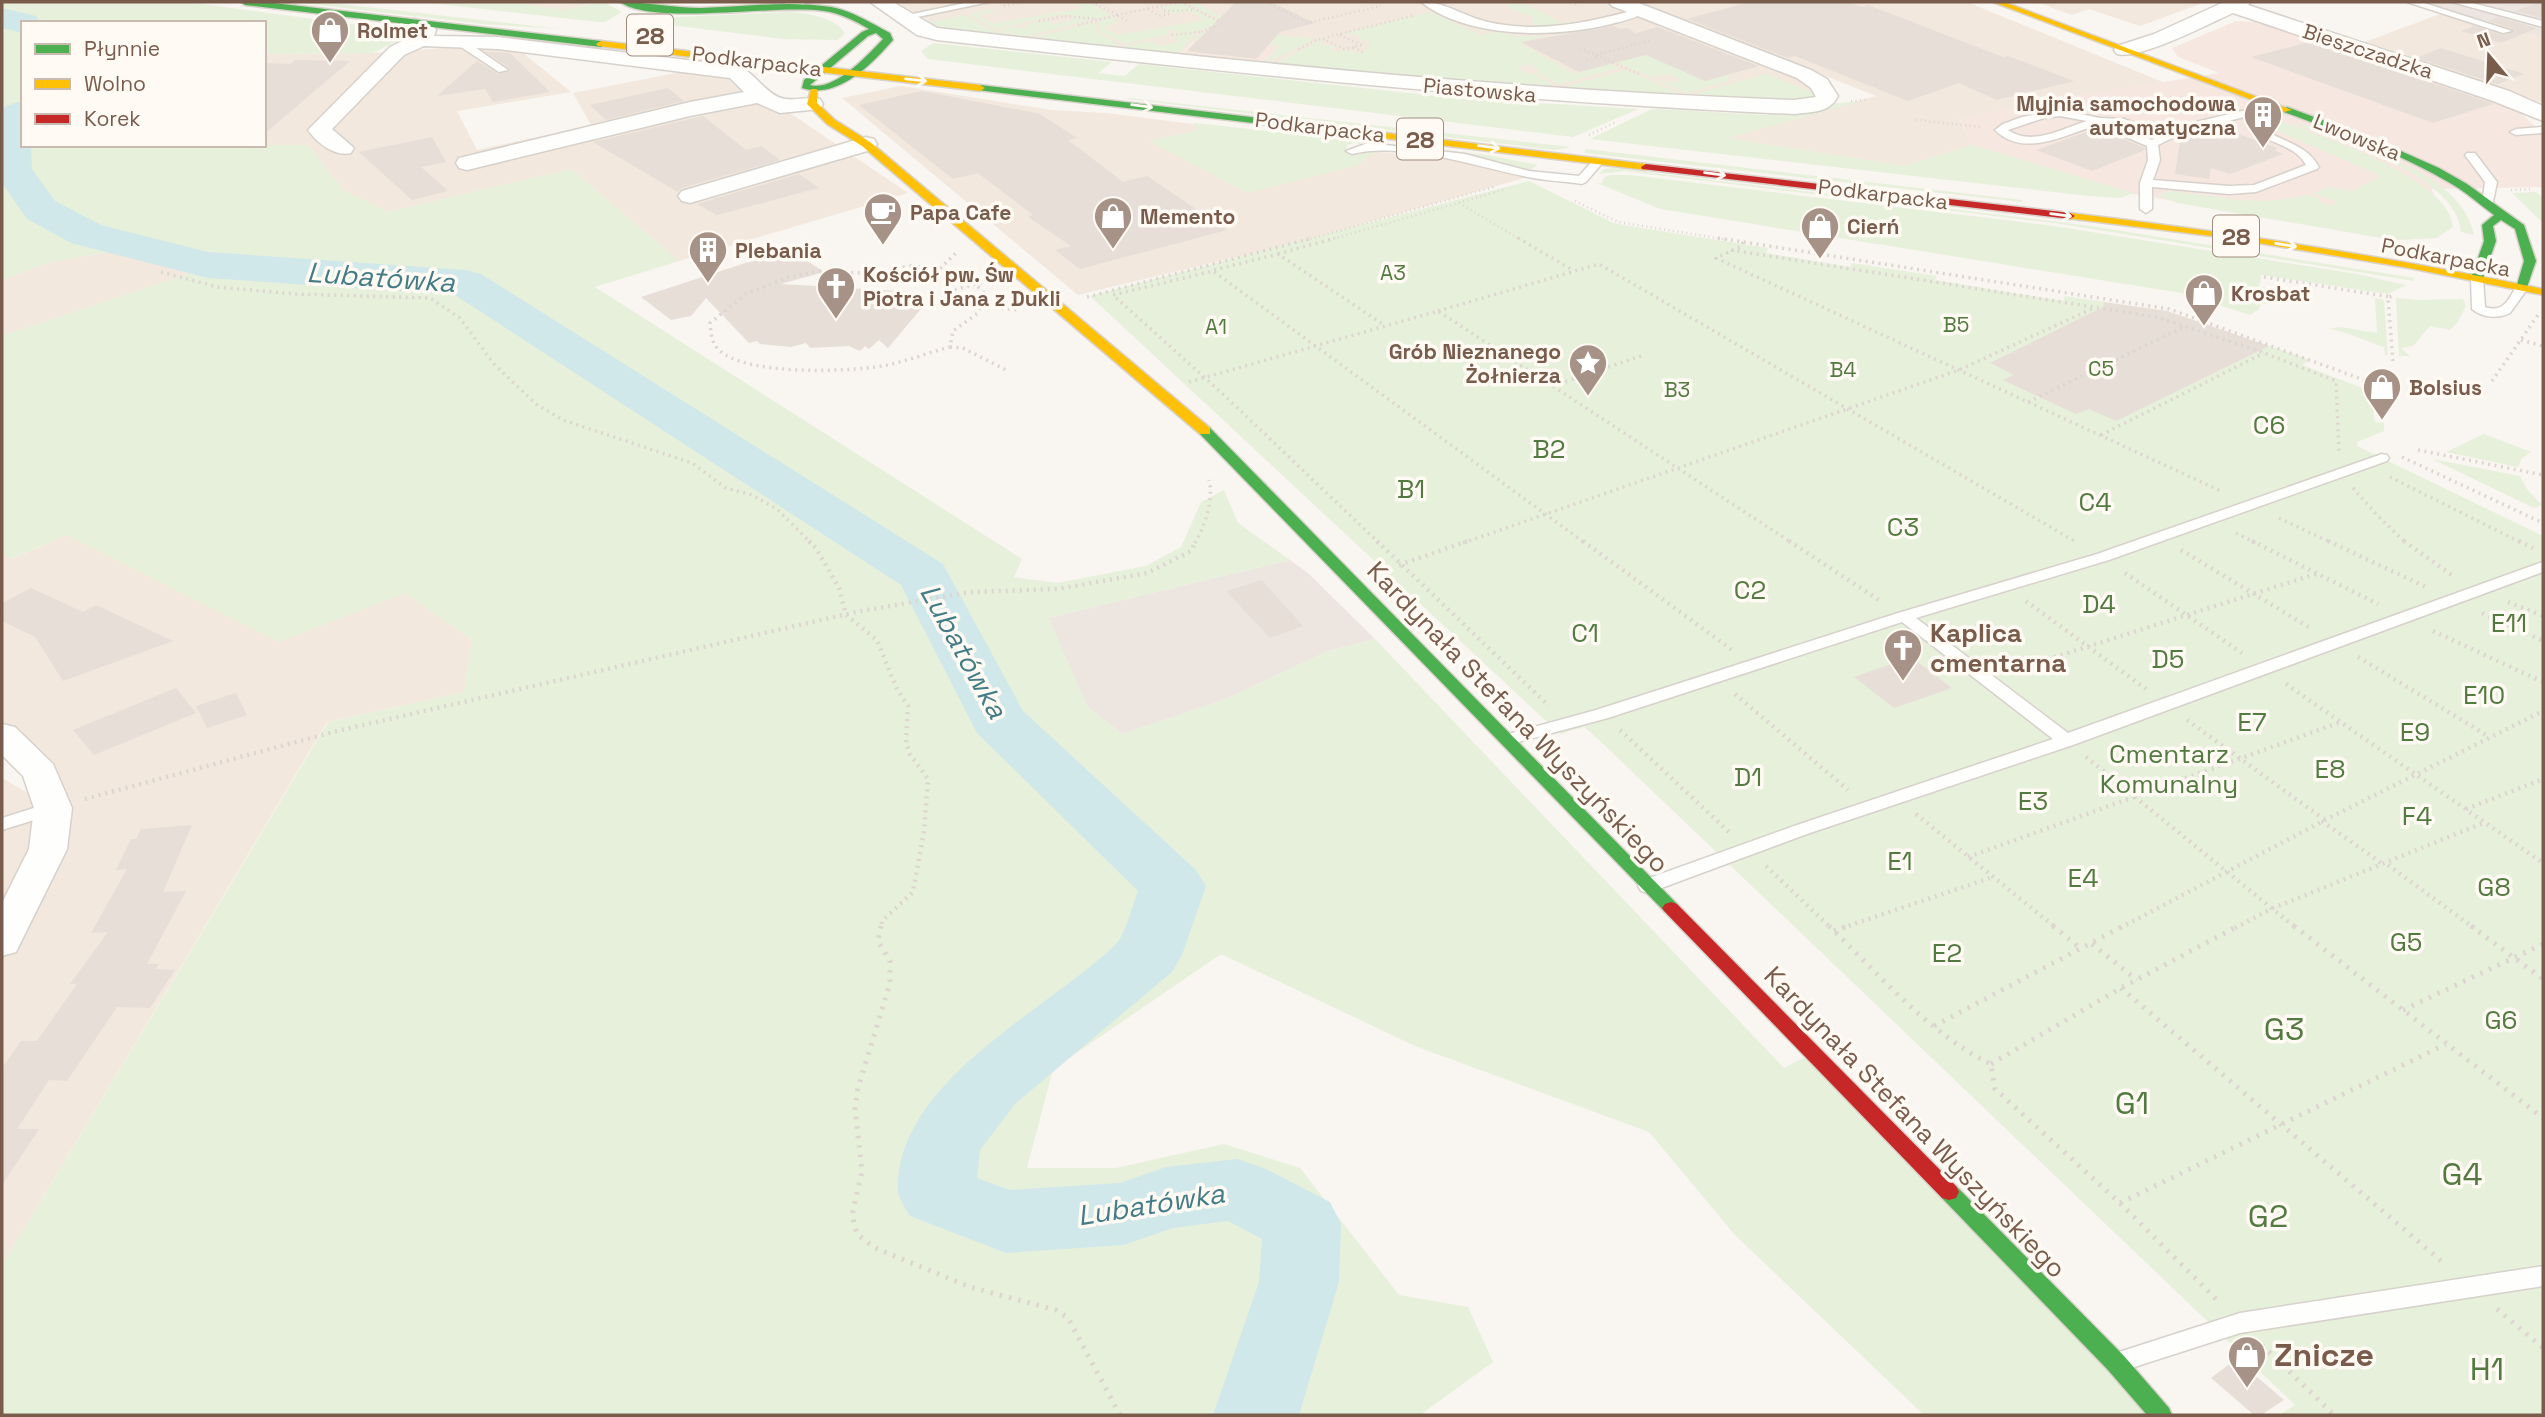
<svg xmlns="http://www.w3.org/2000/svg" width="2545" height="1417" viewBox="0 0 2545 1417" font-family="'Space Grotesk',sans-serif">
  <rect width="100%" height="100%" fill="#f9f5f0"/>
  <path fill="#f2e8de" d="M470 2H594L561 12Z
    M897 2H1611L1801 78 1817 92 1811 101 1476 86 1273 65 1193 41 1181 55 944 30Z
    M1640 2H1967L2165 83 2057 99 1959 119 1972 145 1904 166 1725 138 1876 96Z
    M2036 2H2200L2203 3 2140 26 2089 9 2072 15Z
    M2451 10 2543 37V103L2362 43Z
    M485 45 518 49 571 92 457 111 477 150 591 125 573 93 692 70 728 75 773 110 787 111 908 193 679 261 571 169 388 212 343 190 308 145H190H264V54L373 53Z
    M901 86 1051 110 1106 113 1192 124 1200 130 1150 141 1355 166 1376 152 1450 159 1528 177 1299 242 1078 295 842 98Z
    M118 250 199 271 2 336V280L47 263Z
    M66 535 279 641 405 592 472 640 464 692 327 722 2 1266V778L52 807 40 772 2 735V553L12 559Z"/>
  <path fill="#f6e8e1" d="M2236 21 2255 22 2310 38 2471 93 2520 112 2543 134V187L2431 189 2453 227 2436 238 2394 240 2122 192 1972 145 1959 118 2057 99 2219 73 2178 57 2172 48Z
    M1200 40 1253 43 1280 46 1263 64 1180 57 1194 41Z"/>
  <path fill="#ede5e0" d="M2421 2H2533L2543 5V37Z
    M1290 560 1308 573 1375 639 1328 651 1226 699 1122 734 1087 706 1048 618Z"/>
  <path fill="#e7f0db" d="M2 2H188L402 31 403 38 373 53 264 54V23H23V145H308L343 190 388 212 571 169 679 261 595 287 1022 559 1014 577 1057 583 1146 566 1181 547 1201 502 1224 490 1238 523 1290 560 1049 618 1087 706 1122 734 1226 699 1328 651 1375 639 1784 1068 1813 1053 2161 1415H1924L1735 1235 1649 1132 1415 1046 1221 954 1053 1069 1027 1168H1116L1224 1144 1300 1168 1399 1295 1468 1307 1493 1362 1420 1415H2V1266L328 722 464 692 472 640 405 593 279 642 66 535 11 559 2 553V336L197 271 118 250 47 263 2 280Z
    M292 2H322L561 29 482 24Z
    M421 2H507L566 10 598 2 594 4 605 3 622 12 605 22H598Z
    M1071 2H1087L1112 15 1097 18 1058 15 995 29 969 14 992 9 995 11 979 15 992 23 1003 22 1081 8Z
    M1185 2H1201L1197 3 1248 32 1316 39 1263 64 1279 46 1194 41 1202 32 1225 22Z
    M1482 2H1522L1561 23 1574 21 1558 26 1532 25 1534 17 1510 9V6L1501 2Z
    M1182 3 1219 23 1198 31 1178 34 1172 29 1165 30 1169 34 1125 44 1098 30 1100 20 1115 17 1117 23 1103 27 1118 35 1205 20 1189 11 1175 14 1161 7Z
    M791 12C809 14 835 17 845 33L838 40 784 39 653 23 639 16 660 18Z
    M1431 12 1481 35 1500 31C1523 43 1536 30 1558 40L1544 36 1521 43 1574 74 1599 67V59L1618 68 1559 85 1536 72 1540 70 1529 64 1516 68 1528 74 1533 73 1555 87 1548 90 1272 65 1321 40 1325 42 1319 44C1325 47 1330 44 1337 47L1330 49 1335 52C1345 49 1356 53 1366 53L1364 50 1370 47 1365 45 1372 42 1364 39 1356 41 1361 37 1354 34H1342Z
    M965 15 991 30 1005 33 1008 37 934 28 926 23Z
    M1071 17 1093 19 1021 38 999 30 1012 27 1027 29 1025 25 1047 20 1055 24 1074 20Z
    M1095 22V30L1120 45 1119 49 1029 39Z
    M1196 33 1178 55 1123 49 1124 46 1150 41 1159 46 1179 41 1171 36Z
    M1675 36 1695 77 1704 81 1729 74 1728 81 1686 93 1654 79 1671 83 1681 80 1669 74 1651 77 1603 57Z
    M934 43 1112 62 1098 73 1125 76 1139 64 1455 98 1638 109 1573 137 928 59 921 51Z
    M1626 70 1681 94 1559 88Z
    M1767 74 1809 91 1815 97 1811 101 1679 98Z
    M1129 98 1571 147 1555 150 1127 99Z
    M1860 101H1862L1727 138 1904 166 1972 145 2134 193 2119 198 2088 196 1590 139 1652 109 1768 115V110Z
    M2283 122C2323 137 2450 179 2453 227L2436 238 2394 240 2177 203 2157 195 2170 191 2240 200 2270 201 2310 195 2321 199 2317 201 2330 206 2337 202 2314 193 2329 187 2352 191 2381 176 2273 129 2274 124Z
    M1195 123 1487 155 1538 165 1528 171 1465 155 1354 143 1348 145 1344 151 1376 152 1355 166 1247 193 1149 141 1199 130 1192 124Z
    M2292 123C2310 124 2327 134 2344 141 2390 158 2463 180 2474 235L2461 232C2457 175 2338 141 2292 123Z
    M1586 149 2022 200V202L1584 153Z
    M1613 168 2091 226 2414 278V281L2061 224 1624 171 1599 174 1604 169Z
    M1611 175H1630L2054 226 2357 274 2406 285 2388 294 2261 275V278L2327 288 2261 278 2259 286 2275 290 2283 298 2274 304H2261L2259 309 2250 315 2181 293 1660 209 1597 183H1602L1604 177Z
    M1529 181 1614 223 1629 226 1768 248 1766 253 1850 267 1852 263 1937 276 1935 280 2063 301 2065 296 2104 302 2103 307 2252 346 2258 342 2310 360 2302 365 2370 391 2375 422 2384 423V431L2357 442V446L2543 536V1415H2279L2295 1405 1599 740 1584 727 1560 734 1090 296Z
    M2536 192 2543 198V223L2512 193Z
    M2375 298 2384 300 2388 355H2385L2384 347C2365 341 2349 332 2329 329L2340 327 2377 333Z
    M2396 298 2416 300 2463 299 2466 306 2457 323 2450 330 2430 326 2413 346 2401 348 2410 356H2399Z
    M2484 434 2531 452 2522 458 2518 467 2446 452Z
    M2432 459 2520 476 2527 489 2542 505 2534 508Z"/>
  <g fill="none" stroke-linecap="round" stroke-linejoin="round">
    <path fill="#d0e8ea" fill-rule="evenodd" d="M2 8 36 16 41 23H23V33L2 28Z
      M23 100V145H31L32 169 55 201 101 225 208 252 466 270 481 274 943 564 1023 711 1196 870 1206 886 1182 955 1172 972 1016 1103 980 1150 977 1178 1010 1190 1120 1183 1166 1167 1237 1159 1264 1168 1330 1202 1341 1224 1339 1282 1299 1415H1213L1259 1282 1262 1239 1228 1221 1173 1228 1124 1245 1006 1253 910 1216C906 1209 899 1199 898 1192 894 1082 1047 1011 1116 944 1125 935 1133 904 1138 891L977 733 901 585 455 295 208 278 71 243 27 219 2 183V108Z"/>
  </g>
  <path fill="#e6ded7" d="M1236 2H1271L1315 23 1280 32 1256 59 1187 51Z
    M1750 2H1848L1862 7 1868 5 2003 57 2008 56 2074 81 1997 100 1959 83 1908 101 1795 56 1788 58 1687 19Z
    M2540 2H2543V18L2515 11Z
    M2498 17 2537 28 2501 43 2461 31 2474 26 2502 35 2514 32 2513 29 2489 21Z
    M1613 26 1620 29 1627 28 1636 33 1658 27 1759 66 1705 81 1646 55 1579 72 1521 42Z
    M2309 42 2492 103 2493 104 2433 123 2251 57Z
    M2441 48 2524 74 2497 84 2416 58Z
    M486 52 510 53 550 92 493 102 485 89 437 96 477 61 498 74 510 71 509 68Z
    M295 60 350 61 264 134V63L291 64Z
    M668 88 684 101 606 120 590 105Z
    M922 91 1040 114 1077 138 1068 140 1123 182 1147 176 1227 230 1080 269 1055 250 1071 246 1028 217 1033 215 978 173 953 179 859 105Z
    M703 116 746 150 761 146 780 160 681 188 678 192 593 142Z
    M2218 127 2278 148 2274 150 2283 154 2230 174 2211 168 2209 179 2175 174 2180 141Z
    M2097 128 2145 148V150L2092 171 2036 150Z
    M432 137 446 162 421 167 448 191 412 200 359 152Z
    M799 174 819 188 717 215 697 204Z
    M789 249 824 272 781 284 915 292 907 301 926 303 888 348 879 340 869 349 865 346 860 351 849 346 810 348 806 343 791 347 760 344 757 341 749 343 706 298 691 316 671 320 641 297Z
    M2104 302 2167 311 2269 346 2116 421 2089 409 2076 414 2003 380 2014 375 1990 363 2103 307Z
    M1262 580 1303 626 1270 638 1226 591Z
    M31 588 83 612 96 605 173 641 63 681 35 637 2 621V603Z
    M1911 657 1952 688 1894 708 1854 677Z
    M176 688 196 713 94 755 73 730Z
    M236 693 247 715 207 728 196 706Z
    M192 825 163 892 186 891 147 964H159L155 969 175 970 150 1008 117 1007 67 1081 49 1080 17 1129H39L2 1185V1068L21 1041H37L77 984H70L108 932 91 933 127 869 116 870 131 839H136L141 829Z
    M2236 1359 2284 1400 2261 1415H2254L2211 1378Z"/>
  <g fill="none" stroke-linecap="round" stroke-linejoin="round">
    <g stroke="#d7d1cb" stroke-width="3">
      <path id="lane" d="M970 2H989L903 20 898 17Z
        M1421 2C1444 1 1465 17 1488 22 1541 34 1591 22 1642 8L1647 11C1637 18 1623 21 1611 24 1555 38 1469 39 1421 2Z
        M2407 2H2421L2512 31 2503 33Z
        M2452 2H2468L2543 21V27Z
        M458 41H466L508 70 499 72 458 45Z
        M2275 103 2279 104V108L2254 115C2266 143 2303 137 2319 167L2317 169 2256 192 2229 194 2152 187V209L2146 213 2140 209V183L2148 160 2147 146 2098 125C2066 134 2024 159 1995 130L2003 124 2022 117 2060 110 2100 118 2124 119 2164 133 2192 123ZM2060 116 2087 121C2063 128 2032 147 2008 130L2044 118ZM2244 117C2256 145 2293 140 2306 165L2254 185 2229 186 2153 180 2160 160 2158 145 2185 132ZM2116 124 2155 138 2152 140Z
        M2543 127V133L2516 135 2510 132 2516 129Z
        M1368 143 1465 154 1529 171 1579 176 1595 158 1605 160 1586 182 1582 184C1564 181 1546 181 1528 177 1477 167 1403 141 1352 154L1346 151Z
        M2467 153H2475L2497 182 2492 207 2482 204 2485 182 2465 155Z
        M2477 274 2483 278 2485 307C2504 313 2509 299 2517 285H2527L2528 288 2510 313C2498 319 2483 318 2472 309L2471 278Z
        M2382 454 2387 455 2389 458 2387 461 2109 560 1916 618 2068 733 2537 564 2543 562V572L2073 745 1810 833 1648 893 1641 891 1638 886 1641 881 1797 825 2053 739 1902 622 1608 718 1507 745 1498 740 1501 736 1596 710 1898 613 2097 554Z
        M53 802 62 808 60 812 2 830V818Z
        M2543 1266V1286L2240 1333 2119 1372 2110 1369 2107 1362 2110 1355 2240 1313Z"/>
    </g>
    <g stroke="#d7d1cb" stroke-width="3">
      <path id="street" d="M786 2H806L801 9H787L784 5Z
        M870 2H893L937 28C1222 60 1507 90 1794 100L1816 97 1811 88 1797 78 1612 6 1609 2H1636L1811 70 1827 79 1838 96C1830 113 1811 112 1794 114 1507 102 1222 72 937 40L917 35Z
        M2224 2H2251L2248 5 2509 91 2543 106V121L2493 101 2233 13C2208 24 2140 60 2117 54L2114 50 2117 46 2154 34Z
        M414 19 433 26 436 30 434 36 498 37 736 66C754 70 763 92 781 98 793 102 807 96 820 99L823 104 820 109 780 113 757 103 690 116 467 170 459 168 456 163 459 158 690 102 744 92 730 78 498 49 424 46 404 55 332 129 354 148 351 153C335 157 317 143 308 130L390 47 414 35 415 33 404 25 407 21Z
        M866 137 874 139 877 144 874 149 690 203 682 201 678 196 682 191Z
        M2 724 15 727 53 764 72 808 67 849 16 952 2 956V903L29 849 34 808 23 776 2 755Z"/>
    </g>
    <g stroke="#d9d2cb" stroke-width="3">
      <path id="fast" d="M241 2H265L601 41 606 44 601 47 245 5Z
        M620 2C647 2 673 8 701 8 743 7 789 0 831 7 852 11 871 23 890 33L893 40C871 65 837 100 802 88L804 80 862 32 869 29C855 21 840 13 824 11 776 4 654 26 620 2ZM876 33 883 39C868 55 834 92 810 85L868 36Z
        M980 85 1328 126 1333 129 1328 132 977 90V86Z
        M2287 107 2376 140 2439 168 2467 184 2524 225 2536 261 2526 290H2518L2516 288 2524 261 2515 229 2501 220 2493 226 2496 241 2483 278 2473 280 2471 278 2484 241 2482 225 2494 215C2479 204 2466 192 2450 183 2398 152 2340 133 2284 112L2282 110Z
        M1205 427 1210 428 1677 904 1680 908 1677 912H1665L1200 434V428Z
        M1949 1184 1956 1186 2124 1356 2169 1408 2172 1415H2147L2108 1370 1942 1198 1939 1192 1942 1186Z"/>
    </g>
    <g stroke="#d9d2cb" stroke-width="3">
      <path id="slow" d="M1993 2H2004L2292 110 2284 112Z
        M601 41 980 85 985 88 980 91 598 46 596 44Z
        M811 89H817V103L835 120 870 142 1210 428V434H1200L862 146 827 124 807 104Z
        M1328 126 1646 164 1651 167 1646 170 1324 131 1323 129Z
        M2070 213C2230 232 2385 256 2543 289V295L2409 268 2228 238 2066 218 2065 216Z"/>
    </g>
    <g stroke="#d9d2cb" stroke-width="3">
      <path id="jam" d="M1646 164 2070 213 2075 216 2070 219 1642 169 1641 167Z
        M1671 902 1677 904 1956 1186 1959 1192 1956 1198 1949 1200 1942 1198 1665 912 1662 908 1665 904Z"/>
    </g>
    <path stroke="#dcd5d0" stroke-width="2.5" stroke-dasharray="1 3.5" stroke-linecap="butt" d="M1181 2 1222 23 1199 33
      M1266 2 1307 23 1381 6
      M1571 2 1579 6
      M1004 6 1025 2
      M1148 9 1159 16 1169 14
      M1164 11 1194 10
      M1117 15 1179 2
      M1118 16 1129 22
      M1039 21 1065 16 1097 19
      M1078 25 1117 15 1091 2
      M1172 35 1200 32
      M1340 35 1363 45 1353 47 1365 53
      M1323 39 1344 49 1353 47
      M1580 48 1639 74
      M1299 49 1316 40 1415 15
      M1596 55 1652 40
      M1587 60 1599 57
      M1851 101 1867 100
      M1916 120 1981 127
      M1589 135 1616 122
      M2511 190 2531 189
      M1575 201 1618 222 1729 240
      M1459 203 1521 240
      M1306 240 1494 187
      M1329 240 1503 190"/>
    <path stroke="#dcd5d0" stroke-width="3.5" stroke-dasharray="2 4.5" stroke-linecap="butt" d="M1518 238 1574 271
      M1718 238 2169 309 2378 385
      M1743 242 1742 246 1716 258 2223 492
      M1731 250 2157 317 2264 353 2336 381 2339 452
      M1278 254 1335 238
      M911 266C941 268 966 271 986 295L978 313 953 331 950 347C927 353 905 362 882 366 846 372 744 376 718 349 711 342 711 332 710 323L746 294 789 277 820 271 863 273Z
      M1214 270 1278 254 1384 325
      M161 272 218 287 296 294 430 298 460 318 493 363 536 404 563 420 692 463 726 488 752 495 777 509 811 543
      M2264 277 2391 297
      M926 282 956 253
      M942 293 987 281
      M1087 297 1313 238
      M956 304 1020 310
      M1438 311 1599 264 2076 542
      M2521 340 2543 346
      M950 347 963 348 1006 370
      M2393 361 2388 298 2395 294
      M2492 381 2538 315
      M1189 382 1438 311 1792 543
      M1553 386 1644 355
      M2028 402 2184 327
      M2101 435 2264 353
      M2418 450 2543 475
      M2402 457 2543 523
      M2390 477 2522 543
      M2353 488 2376 514 2406 543
      M2279 518 2332 543
      M2236 533 2256 543
      M1195 543C1205 526 1214 499 1209 480
      M1379 543 1224 395 1113 295 1213 271 1585 543
      M1463 543 1959 370 2094 308"/>
    <path stroke="#dcd5d0" stroke-width="4.5" stroke-dasharray="2 5" stroke-linecap="butt" d="M809 541 816 548 839 588 846 615 877 640 897 689 908 706 906 743 910 754 928 779 924 831 913 892 882 921 881 928
      M1377 541 1549 706
      M1583 541 1732 650
      M1789 541 1882 602
      M2252 541 2378 604
      M2328 541 2426 587
      M2404 541 2453 576
      M2519 541 2533 548
      M2181 550 2312 629
      M1399 565 1468 541
      M2125 573 2242 653
      M2026 601 2146 689
      M2508 602 2543 616
      M2482 613 2543 641
      M2433 631 2543 682
      M2358 657 2488 736
      M2014 670 2319 573
      M2286 684 2543 863
      M1735 694 1848 790
      M2187 720 2325 820
      M1620 730 1729 832
      M2086 757 2296 928
      M85 799 337 731 856 612 970 592 1058 589 1147 573 1191 551 1196 541
      M2466 809 2543 779
      M1916 814 2056 928
      M2322 821 2384 865
      M1968 857 2341 722
      M2388 865 2474 928
      M1766 866 1831 928
      M1842 928 1993 877
      M2120 928 2325 820 2543 711
      M2235 928 2271 909 2483 823"/>
    <path stroke="#dcd5d0" stroke-width="5" stroke-dasharray="2.5 7" stroke-linecap="butt" d="M881 926 878 941 890 961V983L858 1088 855 1108 862 1171 852 1215 857 1234 875 1248 970 1287 1056 1310 1068 1318 1120 1415
      M1829 926C1878 973 1930 1035 1991 1064L1995 1089 2120 1203 2221 1304
      M2053 926 2081 949
      M2294 926 2543 1118
      M2471 926 2543 979
      M1834 931 1848 926
      M2092 944 2137 980
      M2121 988 2446 1265
      M2403 1010 2543 944
      M1934 1026 2123 926
      M1991 1064 2121 988 2238 926
      M2120 1203 2446 1044
      M2497 1309 2543 1348
      M2262 1345 2334 1415"/>
    <use href="#lane" fill="#fefefd" fill-rule="evenodd"/>
    <use href="#street" fill="#fefefd" fill-rule="evenodd"/>
    <use href="#fast" fill="#4caf50" fill-rule="evenodd"/>
    <use href="#slow" fill="#ffc107" fill-rule="evenodd"/>
    <use href="#jam" fill="#c62828" fill-rule="evenodd"/>
  </g>
  <defs><path id="oneway-shaft" d="M-6 0H5M1.5-3L5.5 0L1.5 3" fill="none" stroke-width="1.6" stroke-linecap="round" stroke-linejoin="round" transform="scale(1.75)"/></defs>
  <g stroke="#fffaf3">
    <use href="#oneway-shaft" transform="translate(916 80) rotate(6)"/>
    <use href="#oneway-shaft" transform="translate(1142 106) rotate(7)"/>
    <use href="#oneway-shaft" transform="translate(1489 147) rotate(7)"/>
    <use href="#oneway-shaft" transform="translate(1715 174) rotate(7)"/>
    <use href="#oneway-shaft" transform="translate(2061 215) rotate(7)"/>
    <use href="#oneway-shaft" transform="translate(2286 245) rotate(9)"/>
  </g>
  <defs>
    <g id="shop-pin" transform="scale(2.0125)"><path d="M0 17L-7.5 6A9.5 9.5 0 1 1 7.5 6Z" fill="#a69286" stroke="#fffaf3"/><path d="M-5-2.5h2.3a2.7 3.5 0 0 1 5.4 0H5L5.5 6h-11ZM-1.5-2.5h3a1.5 2.3 0 0 0-3 0Z" fill="#fff"/></g>
    <g id="building-pin" transform="scale(2.0125)"><path d="M0 17L-7.5 6A9.5 9.5 0 1 1 7.5 6Z" fill="#a69286" stroke="#fffaf3"/><path d="M-4-6H4V6H1V3H-1V6H-4ZM-2.5-4.3h1.7v1.8h-1.7ZM.8-4.3h1.7v1.8H.8ZM-2.5-1h1.7V.8h-1.7ZM.8-1h1.7V.8H.8Z" fill="#fff"/></g>
    <g id="cafe-pin" transform="scale(2.0125)"><path d="M0 17L-7.5 6A9.5 9.5 0 1 1 7.5 6Z" fill="#a69286" stroke="#fffaf3"/><path d="M-5.5-4.5H6V0H3Q3 3.5 0 3.5H-2.5Q-5.5 3.5-5.5 0ZM3-3.2v2h1.7v-2ZM-6 4.5H4V6H-6Z" fill="#fff"/></g>
    <g id="church-pin" transform="scale(2.0125)"><path d="M0 17L-7.5 6A9.5 9.5 0 1 1 7.5 6Z" fill="#a69286" stroke="#fffaf3"/><path d="M-1.2-6h2.4v3.5h3.3v2.4h-3.3V6h-2.4V-.1h-3.3v-2.4h3.3Z" fill="#fff"/></g>
    <g id="sight-pin" transform="scale(2.0125)"><path d="M0 17L-7.5 6A9.5 9.5 0 1 1 7.5 6Z" fill="#a69286" stroke="#fffaf3"/><path d="M0-6L1.8-2.2L6-1.7L2.9 1.2L3.7 5.4L0 3.3L-3.7 5.4L-2.9 1.2L-6-1.7L-1.8-2.2Z" fill="#fff"/></g>
  </defs>
  <g fill-rule="evenodd">
    <use href="#shop-pin" x="330" y="30"/>
    <use href="#building-pin" x="2263" y="115"/>
    <use href="#cafe-pin" x="883" y="212"/>
    <use href="#shop-pin" x="1113" y="216"/>
    <use href="#shop-pin" x="1820" y="226"/>
    <use href="#building-pin" x="708" y="250"/>
    <use href="#church-pin" x="836" y="286"/>
    <use href="#shop-pin" x="2204" y="293"/>
    <use href="#sight-pin" x="1588" y="363"/>
    <use href="#shop-pin" x="2382" y="387"/>
    <use href="#church-pin" x="1903" y="648"/>
    <use href="#shop-pin" x="2247" y="1355"/>
  </g>
  <g text-anchor="middle" dominant-baseline="central" stroke-width="7" stroke-linejoin="round" paint-order="stroke">
    <g font-size="21" font-weight="bold" fill="#7a5c4d" stroke="#fffaf3" text-anchor="start">
      <text x="357" y="30">Rolmet</text>
      <text x="2236" y="103" text-anchor="end">Myjnia samochodowa<tspan x="2236" dy="24">automatyczna</tspan></text>
      <text x="910" y="212">Papa Cafe</text>
      <text x="1140" y="216">Memento</text>
      <text x="1847" y="226">Cierń</text>
      <text x="735" y="250">Plebania</text>
      <text x="863" y="274">Kościół pw. Św<tspan x="863" dy="24">Piotra i Jana z Dukli</tspan></text>
      <text x="2231" y="293">Krosbat</text>
      <text x="1561" y="351" text-anchor="end">Grób Nieznanego<tspan x="1561" dy="24">Żołnierza</tspan></text>
      <text x="2409" y="387">Bolsius</text>
    </g>
    <g font-size="21" fill="#7a5c4d" stroke="#fffaf3">
      <text transform="translate(2368 51) rotate(18)">Bieszczadzka</text>
      <text transform="translate(757 61) rotate(7)">Podkarpacka</text>
      <text transform="translate(1480 90) rotate(5)">Piastowska</text>
      <text transform="translate(1320 127) rotate(7)">Podkarpacka</text>
      <text transform="translate(2357 137) rotate(22)">Lwowska</text>
      <text transform="translate(1883 194) rotate(7)">Podkarpacka</text>
      <text transform="translate(2446 257) rotate(11)">Podkarpacka</text>
    </g>
    <g font-size="21" fill="#537a41" stroke="#fffaf3">
      <text x="1393" y="272">A3</text>
      <text x="1956" y="324">B5</text>
      <text x="1216" y="326">A1</text>
      <text x="2101" y="368">C5</text>
      <text x="1843" y="369">B4</text>
      <text x="1677" y="389">B3</text>
    </g>
    <g fill="#fffaf3" stroke="#a28b7f" stroke-width="2">
      <rect x="627" y="14.5" width="46" height="41" rx="5"/>
      <rect x="1397" y="118.5" width="46" height="41" rx="5"/>
      <rect x="2213" y="215.5" width="46" height="41" rx="5"/>
    </g>
    <g font-size="24" font-weight="bold" fill="#7a5c4d">
      <text x="650" y="35">28</text>
      <text x="1420" y="139">28</text>
      <text x="2236" y="236">28</text>
    </g>
    <g font-size="26" fill="#537a41" stroke="#fffaf3">
      <text x="2269" y="425">C6</text>
      <text x="1549" y="449">B2</text>
      <text x="1411" y="489">B1</text>
      <text x="2095" y="502">C4</text>
      <text x="1903" y="527">C3</text>
      <text x="1750" y="590">C2</text>
      <text x="2099" y="604">D4</text>
      <text x="2509" y="623">E11</text>
      <text x="1585" y="633">C1</text>
      <text x="2168" y="659">D5</text>
      <text x="2484" y="695">E10</text>
      <text x="2252" y="722">E7</text>
      <text x="2415" y="732">E9</text>
      <text x="2169" y="754">Cmentarz<tspan x="2169" dy="30">Komunalny</tspan></text>
      <text x="2330" y="769">E8</text>
      <text x="1748" y="777">D1</text>
      <text x="2033" y="801">E3</text>
      <text x="2417" y="816">F4</text>
      <text x="1900" y="861">E1</text>
      <text x="2083" y="878">E4</text>
      <text x="2494" y="887">G8</text>
      <text x="2406" y="942">G5</text>
      <text x="1947" y="953">E2</text>
      <text x="2501" y="1020">G6</text>
    </g>
    <g font-size="26" font-weight="bold" fill="#7a5c4d" stroke="#fffaf3" text-anchor="start">
      <text x="1930" y="633">Kaplica<tspan x="1930" dy="30">cmentarna</tspan></text>
    </g>
    <g font-size="26" fill="#7a5c4d" stroke="#fffaf3">
      <text transform="translate(1518 717) rotate(46)">Kardynała Stefana Wyszyńskiego</text>
      <text transform="translate(1915 1122) rotate(46)">Kardynała Stefana Wyszyńskiego</text>
    </g>
    <g font-size="28" font-style="italic" fill="#437c86" stroke="#fffaf3">
      <text transform="translate(381 277) rotate(4)">Lubatówka</text>
      <text transform="translate(964 651) rotate(61)">Lubatówka</text>
      <text transform="translate(1151 1204) rotate(-9)">Lubatówka</text>
    </g>
    <g font-size="32" fill="#537a41" stroke="#fffaf3">
      <text x="2284" y="1029">G3</text>
      <text x="2132" y="1103">G1</text>
      <text x="2462" y="1174">G4</text>
      <text x="2268" y="1216">G2</text>
      <text x="2487" y="1369">H1</text>
    </g>
    <g font-size="32" font-weight="bold" fill="#7a5c4d" stroke="#fffaf3" text-anchor="start">
      <text x="2274" y="1355">Znicze</text>
    </g>
  </g>
  <rect width="2545" height="1417" fill="none" stroke="#7a5c4d" stroke-width="7"/>
  <rect x="21" y="21" width="245" height="126" fill="#fffaf3" stroke="#cabbb1" stroke-width="2"/>
  <rect x="35" y="44" width="35" height="10" fill="#4caf50" stroke="#cabbb1" stroke-width="2"/>
  <text x="84" y="56" font-size="21" fill="#7a5c4d">Płynnie</text>
  <rect x="35" y="79" width="35" height="10" fill="#ffc107" stroke="#cabbb1" stroke-width="2"/>
  <text x="84" y="91" font-size="21" fill="#7a5c4d">Wolno</text>
  <rect x="35" y="114" width="35" height="10" fill="#c62828" stroke="#cabbb1" stroke-width="2"/>
  <text x="84" y="126" font-size="21" fill="#7a5c4d">Korek</text>
  <g transform="translate(2489 56) rotate(341)" stroke="#fffaf3" stroke-width="5" paint-order="stroke">
  <path d="M0-5L12 26L0 18L-12 26Z" fill="#7a5c4d"/>
  <text y="-10" font-size="19" font-weight="bold" text-anchor="middle" fill="#7a5c4d">N</text>
  </g>
</svg>
